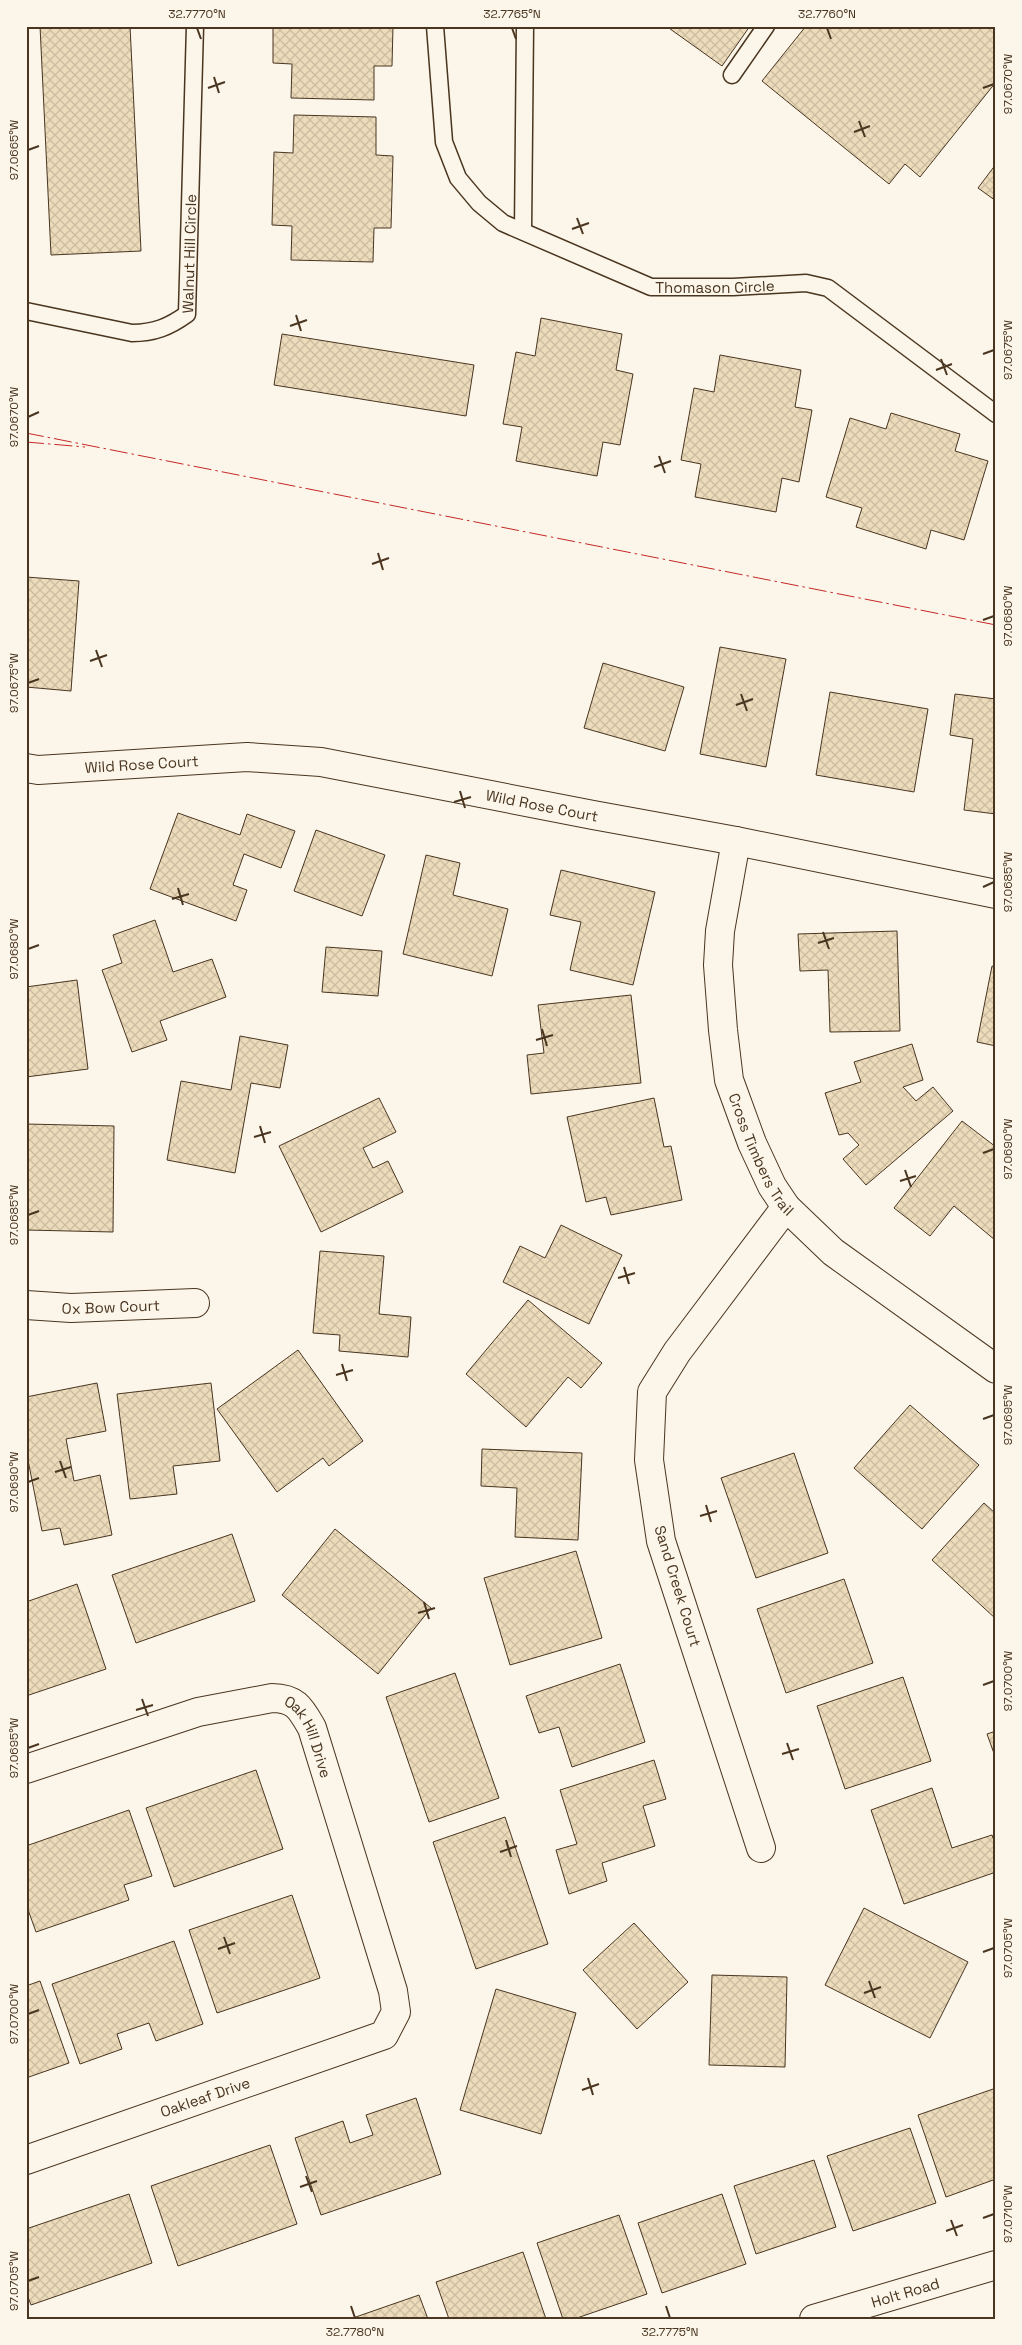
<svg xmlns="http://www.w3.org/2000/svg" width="1022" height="2345" viewBox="0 0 1022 2345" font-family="'Space Grotesk',sans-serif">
  <defs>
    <pattern id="building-cross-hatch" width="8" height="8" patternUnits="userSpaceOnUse" patternTransform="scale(1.25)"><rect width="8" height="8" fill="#ecdcbc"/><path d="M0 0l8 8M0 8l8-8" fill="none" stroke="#ccbda1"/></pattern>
  </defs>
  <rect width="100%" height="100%" fill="#fbf6e9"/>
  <path fill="url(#building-cross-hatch)" stroke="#4a3520" d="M40 26H130L141 251 51 255Z
    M273 26H393L392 66H374V100L291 98 292 64 273 63Z
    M666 26H750L722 66Z
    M806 26H996V82L920 177 905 164 889 184 762 81Z
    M294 115 376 117V155L393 156 391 228H374L373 262 291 260 292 226 272 225 274 152 293 153Z
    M996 164V201L978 188Z
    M541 318 622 334 616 370 633 374 620 445 603 442 597 476 516 461 522 427 503 424 516 352 535 356Z
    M282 334 474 365 466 416 274 385Z
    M720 355 801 370 795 407 812 410 799 482 782 478 776 512 695 497 701 464 681 460 694 388 714 392Z
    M891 413 960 434 955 451 988 461 964 540 931 530 926 549 856 527 862 508 826 497 850 418 886 429Z
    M26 577 79 581 71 691 26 687Z
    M720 647 786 659 766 767 700 754Z
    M603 663 684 687 665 751 584 728Z
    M830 692 928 709 914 792 816 775Z
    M955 694 996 699V814L964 810 973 739 950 735Z
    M178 813 240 835 247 814 295 831 281 868 244 854 233 885 247 890 236 921 150 889Z
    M316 830 385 855 362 916 294 891Z
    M426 855 460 863 453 895 508 909 492 976 403 954Z
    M561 870 655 892 633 985 570 970 581 922 550 915Z
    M155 920 173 972 212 959 226 997 160 1021 167 1040 132 1052 102 970 122 963 113 935Z
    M897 931 900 1031 830 1032 828 970 800 971 798 934Z
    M326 947 382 951 378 996 322 992Z
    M992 966 996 967V1046L977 1042Z
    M77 980 88 1069 26 1077V987Z
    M631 995 641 1083 531 1094 527 1055 544 1053 538 1005Z
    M240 1036 288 1045 280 1088 251 1083 235 1173 167 1160 181 1081 231 1090Z
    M912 1044 923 1080 903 1087 916 1101 933 1087 953 1111 866 1185 843 1159 859 1145 848 1133 839 1135 825 1093 861 1082 854 1062Z
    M379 1098 396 1132 363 1148 373 1168 388 1161 403 1192 321 1232 279 1146Z
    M654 1098 664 1147 671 1146 682 1200 611 1215 606 1197 586 1202 567 1117Z
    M962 1121 996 1147 995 1240 954 1206 930 1236 894 1208Z
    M26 1124 114 1126 113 1232 26 1230Z
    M561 1225 622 1255 589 1324 503 1282 520 1246 545 1258Z
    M320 1251 384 1256 379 1314 411 1317 408 1357 339 1351 340 1335 313 1333Z
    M528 1300 602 1363 581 1388 568 1377 526 1427 466 1374Z
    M298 1350 363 1441 329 1466 323 1458 277 1492 217 1409Z
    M97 1383 106 1431 66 1439 74 1481 100 1475 112 1535 64 1545 60 1528 42 1531 26 1450V1397Z
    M211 1383 220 1461 173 1466 177 1494 130 1499 117 1394Z
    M910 1405 979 1465 922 1529 854 1468Z
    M482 1449 582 1453 578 1540 515 1537 517 1488 481 1486Z
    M794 1453 828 1553 756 1578 721 1478Z
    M984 1503 996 1514V1619L932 1560Z
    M335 1529 431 1608 378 1674 282 1595Z
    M232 1534 255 1601 136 1643 112 1575Z
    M576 1551 602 1638 510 1665 484 1578Z
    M844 1579 873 1663 786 1693 757 1609Z
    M77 1584 106 1669 26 1696V1602Z
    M620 1664 645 1742 572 1767 559 1727 539 1733 526 1696Z
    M455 1673 499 1798 429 1822 386 1697Z
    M903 1677 931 1761 845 1789 817 1706Z
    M996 1731V1759L987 1734Z
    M654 1760 666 1799 643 1806 655 1846 602 1863 607 1881 569 1894 556 1850 577 1844 560 1790Z
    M256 1770 283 1849 174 1887 146 1808Z
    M932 1788 952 1848 992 1835 996 1846V1872L904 1904 871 1810Z
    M129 1810 152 1876 124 1885 129 1900 36 1932 26 1904V1846Z
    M505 1817 548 1944 476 1969 433 1842Z
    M292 1895 320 1978 217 2013 189 1930Z
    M864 1908 968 1962 930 2038 825 1985Z
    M634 1923 688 1982 637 2029 583 1970Z
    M174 1941 203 2024 156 2041 149 2023 117 2034 122 2049 80 2064 52 1984Z
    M712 1975 787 1977 785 2067 709 2065Z
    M40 1981 69 2063 26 2078V1986Z
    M496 1989 576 2013 541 2134 460 2110Z
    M996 2088V2179L946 2197 918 2115Z
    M416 2098 441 2174 321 2215 295 2138 343 2121 350 2143 373 2135 366 2115Z
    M910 2128 936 2203 853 2231 827 2156Z
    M270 2145 297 2224 178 2266 151 2186Z
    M814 2160 836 2227 756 2254 734 2186Z
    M129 2194 152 2263 31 2305 26 2292V2229Z
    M722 2194 746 2264 662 2293 638 2223Z
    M619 2215 647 2294 574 2319H563L537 2243Z
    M523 2252 546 2319H449L436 2282Z
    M419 2295 428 2319H350Z"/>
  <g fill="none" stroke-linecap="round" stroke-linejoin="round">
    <g stroke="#4a3520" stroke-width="19">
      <g id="lane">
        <path id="s1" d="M435 26 444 142 458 178 479 203 503 223 651 287H733L806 283 828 288 996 414"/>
        <path d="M732 75 766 26"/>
        <path d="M523 231 525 26"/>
        <path id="s2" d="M26 311 132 333C154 333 169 327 187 314L195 26"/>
      </g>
    </g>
    <g stroke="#4a3520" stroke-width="30">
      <g id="street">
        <path id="s3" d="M26 768 38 770 247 757 321 762 593 815 736 841 996 894"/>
        <path id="s4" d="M736 841 720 931 718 965 723 1030 729 1080 752 1143 772 1186 786 1207 833 1252 996 1369"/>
        <path id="s5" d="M26 1305 71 1308 195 1303"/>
        <path id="s6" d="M26 1769 198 1712 272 1698C296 1698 301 1709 312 1728L393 1991 396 2012 384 2035 26 2160"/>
        <path d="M761 1848 661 1541 649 1460 652 1392 677 1352 786 1207"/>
        <path id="s7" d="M814 2319 996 2265"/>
      </g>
    </g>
    <use href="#lane" stroke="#fbf6e9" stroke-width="16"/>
    <use href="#street" stroke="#fbf6e9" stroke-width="28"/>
    <path stroke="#c62828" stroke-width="1" stroke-dasharray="18 4 2.5 4" stroke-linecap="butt" d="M26 433 996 625
      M26 442 85 447"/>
  </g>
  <path fill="none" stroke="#4a3520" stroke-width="2" d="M197 28 201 39M512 28 516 39M827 28 831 39M214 77 219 93M208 88 225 82M983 88 994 84M859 121 865 137M854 132 870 126M28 150 39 146M577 218 583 234M572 229 589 223M296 315 301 331M290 326 307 320M983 354 994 350M941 359 947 375M936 370 952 364M28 417 39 412M659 456 665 473M654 467 671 461M378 553 383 570M372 564 389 558M983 620 994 616M96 650 102 667M90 661 107 655M28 683 39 679M741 694 747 711M736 705 753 699M460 791 465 808M454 802 471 797M983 887 994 882M178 888 183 905M172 899 189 894M823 932 829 949M818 943 834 938M28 949 39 945M542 1029 547 1046M536 1040 553 1035M260 1126 265 1143M254 1137 271 1132M983 1153 994 1149M905 1170 911 1187M900 1181 916 1176M28 1215 39 1211M624 1267 629 1284M618 1278 635 1273M342 1364 347 1381M336 1375 353 1370M983 1419 994 1415M60 1461 66 1478M55 1472 71 1467M28 1482 39 1478M706 1505 711 1522M700 1516 717 1511M424 1602 429 1619M418 1613 435 1608M983 1685 994 1681M142 1699 148 1716M136 1710 153 1705M787 1743 793 1760M28 1748 39 1744M782 1754 799 1749M506 1840 511 1857M500 1852 517 1846M224 1937 230 1954M218 1949 235 1943M983 1952 994 1948M869 1981 875 1998M864 1993 881 1987M28 2014 39 2010M588 2078 593 2095M582 2090 599 2084M306 2176 312 2192M300 2187 317 2181M983 2218 994 2214M951 2220 957 2236M946 2231 963 2225M28 2281 39 2277M351 2306 355 2318M666 2306 670 2318"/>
  <g text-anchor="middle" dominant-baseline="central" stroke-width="4" stroke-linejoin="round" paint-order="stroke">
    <g font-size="15" fill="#4a3520" stroke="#fbf6e9">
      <text stroke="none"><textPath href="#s2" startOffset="228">Walnut Hill Circle</textPath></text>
      <text stroke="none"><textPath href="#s1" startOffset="444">Thomason Circle</textPath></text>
      <text stroke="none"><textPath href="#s3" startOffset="116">Wild Rose Court</textPath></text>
      <text stroke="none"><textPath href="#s3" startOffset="521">Wild Rose Court</textPath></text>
      <text stroke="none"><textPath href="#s4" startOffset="322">Cross Timbers Trail</textPath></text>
      <text stroke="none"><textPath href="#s5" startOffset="85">Ox Bow Court</textPath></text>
      <text transform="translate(678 1586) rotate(73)">Sand Creek Court</text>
      <text stroke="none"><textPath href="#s6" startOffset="316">Oak Hill Drive</textPath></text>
      <text transform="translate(205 2097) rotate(-19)">Oakleaf Drive</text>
      <text stroke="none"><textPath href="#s7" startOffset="95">Holt Road</textPath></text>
    </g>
  </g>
  <rect width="1022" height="2345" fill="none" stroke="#fbf6e9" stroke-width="55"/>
  <rect x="28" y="28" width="966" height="2290" fill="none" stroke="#4a3520" stroke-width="2"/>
  <g font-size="12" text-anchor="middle" fill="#4a3520">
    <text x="197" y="18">32.7770°N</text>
    <text x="512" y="18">32.7765°N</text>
    <text x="827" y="18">32.7760°N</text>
    <text transform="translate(1008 84) rotate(-90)" y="4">97.0670°W</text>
    <text transform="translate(14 150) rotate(-90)" y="4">97.0665°W</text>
    <text transform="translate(1008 350) rotate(-90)" y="4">97.0675°W</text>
    <text transform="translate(14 417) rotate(-90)" y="4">97.0670°W</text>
    <text transform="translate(1008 616) rotate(-90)" y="4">97.0680°W</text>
    <text transform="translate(14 683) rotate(-90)" y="4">97.0675°W</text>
    <text transform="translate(1008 882) rotate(-90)" y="4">97.0685°W</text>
    <text transform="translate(14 949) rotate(-90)" y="4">97.0680°W</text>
    <text transform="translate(1008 1149) rotate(-90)" y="4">97.0690°W</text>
    <text transform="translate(14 1215) rotate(-90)" y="4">97.0685°W</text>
    <text transform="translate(1008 1415) rotate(-90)" y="4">97.0695°W</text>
    <text transform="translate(14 1482) rotate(-90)" y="4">97.0690°W</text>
    <text transform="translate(1008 1681) rotate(-90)" y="4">97.0700°W</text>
    <text transform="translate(14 1748) rotate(-90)" y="4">97.0695°W</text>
    <text transform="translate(1008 1948) rotate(-90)" y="4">97.0705°W</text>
    <text transform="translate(14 2014) rotate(-90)" y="4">97.0700°W</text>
    <text transform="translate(1008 2214) rotate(-90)" y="4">97.0710°W</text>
    <text transform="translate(14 2281) rotate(-90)" y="4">97.0705°W</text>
    <text x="355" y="2336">32.7780°N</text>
    <text x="670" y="2336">32.7775°N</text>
  </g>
</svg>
